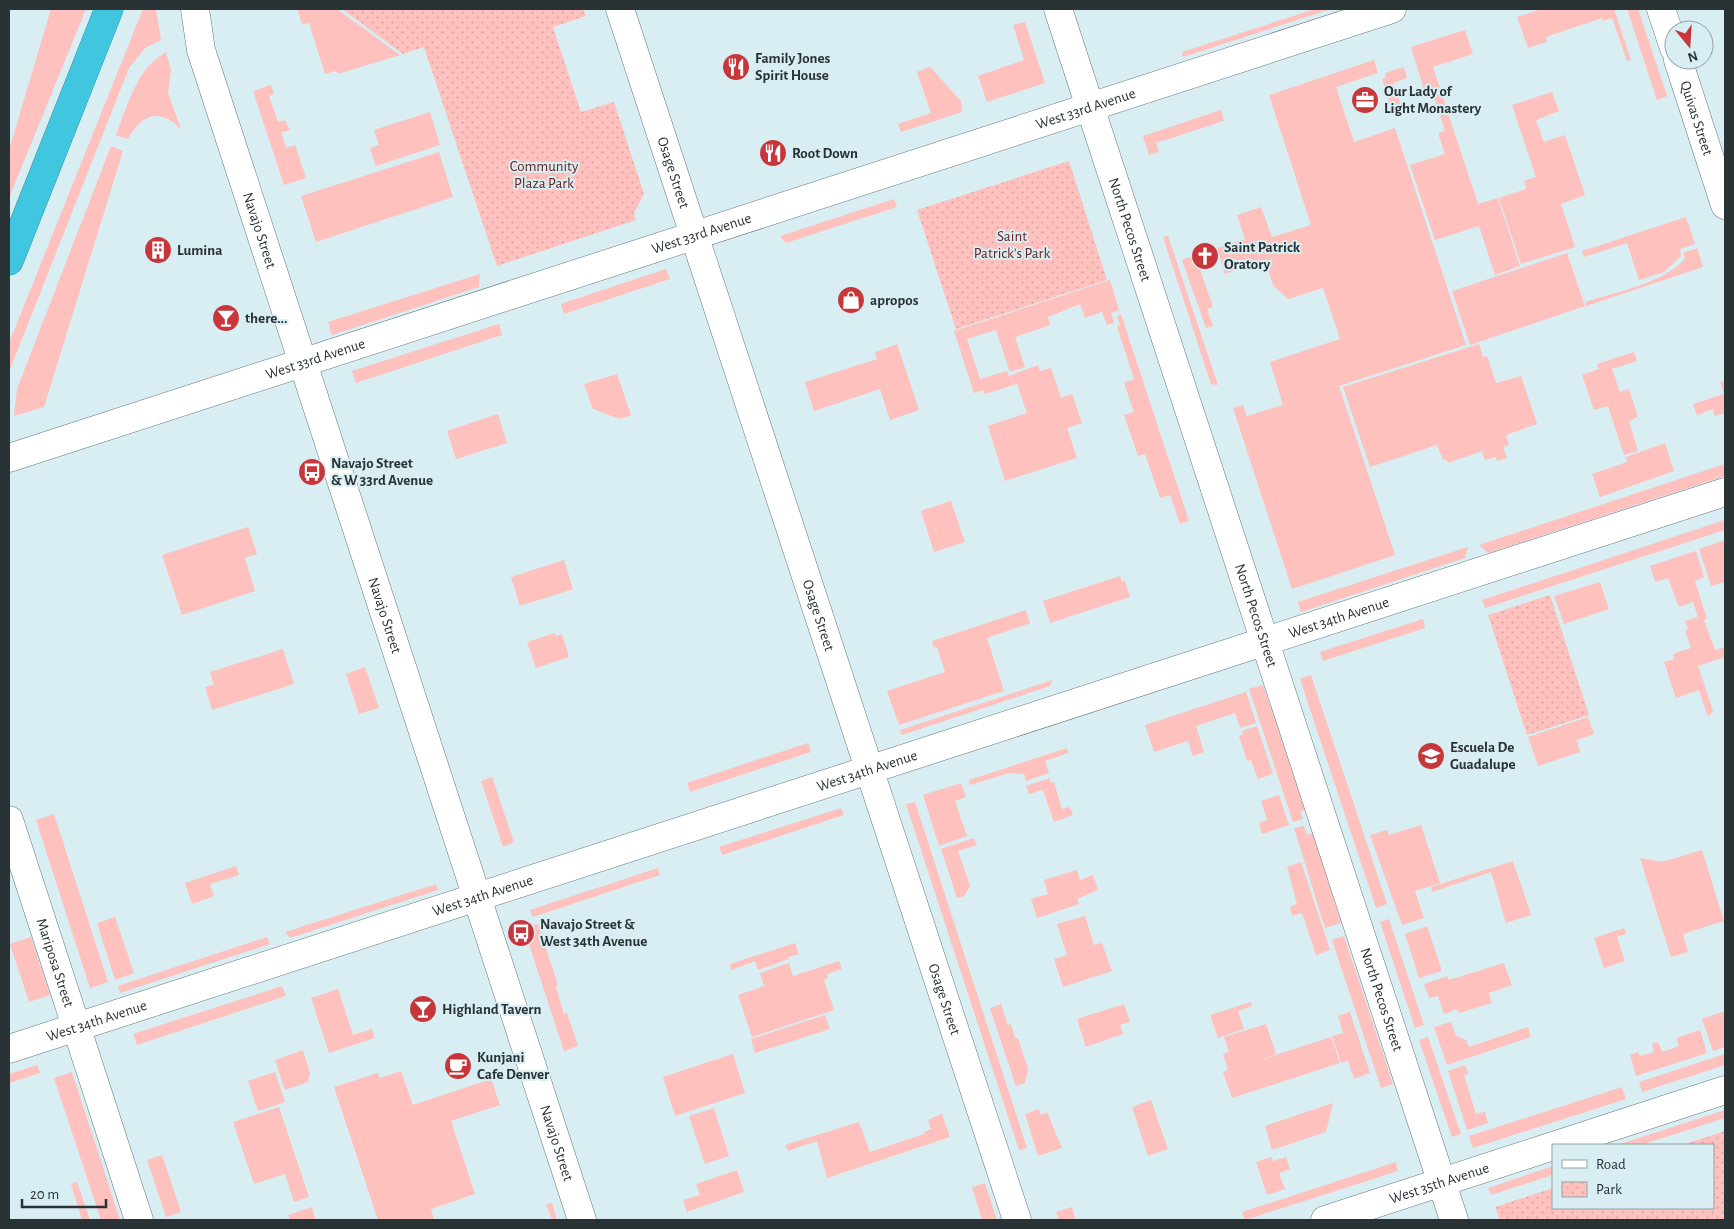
<svg xmlns="http://www.w3.org/2000/svg" width="1734" height="1229" viewBox="0 0 1734 1229" font-family="'Alegreya Sans',sans-serif">
  <defs>
    <pattern id="park-dots" width="8" height="8" patternUnits="userSpaceOnUse" patternTransform="scale(1.25)"><rect width="8" height="8" fill="#fec1bd"/><path d="M2 2h.1M6 6h.1" fill="none" stroke="#daa6a3" stroke-width="1.8" stroke-linecap="round"/></pattern>
  </defs>
  <rect width="100%" height="100%" fill="#d8eef3"/>
  <path fill="#fec1bd" d="M51 9H86L9 198V150Z
    M143 9H156L161 40 145 48 129 68 9 372V343Z
    M297 9H337L400 55 338 74 336 71 325 74 309 23 302 24Z
    M1315 9H1331L1183 57 1182 52Z
    M1542 9H1614L1631 60 1627 61 1612 18 1603 21 1602 18 1546 37 1547 42 1528 48 1517 17Z
    M1627 9H1638L1667 96 1657 100Z
    M1025 22 1045 83 987 102 978 76 1024 60 1013 25Z
    M1465 30 1473 54 1433 67 1478 204 1498 198 1520 266 1495 275 1479 226 1435 240 1410 165 1445 154 1438 133 1445 131 1431 88 1424 90 1411 47Z
    M166 52 171 70 168 93 181 129C160 108 142 113 128 139L116 135C128 105 136 69 166 52Z
    M1374 60 1378 73 1336 87 1354 142 1395 128 1466 345 1339 386 1395 555 1292 589 1233 408 1243 405 1247 416 1283 405 1270 362 1340 339 1323 288 1288 299 1273 285 1265 261 1225 274 1217 248 1245 239 1237 215 1261 207 1272 237 1311 225 1269 95Z
    M930 67 961 101 962 112 901 132 898 124 931 113 917 72Z
    M1404 67 1407 78 1393 83 1403 110 1393 113 1382 79 1386 77 1385 73Z
    M271 85 274 94 269 96 278 122 285 120 290 130 281 132 286 148 295 145 306 178 284 185 253 91Z
    M1552 92 1559 111 1536 120 1544 142 1565 135 1585 195 1561 204 1575 247 1521 264 1499 198 1526 189 1524 181 1536 177 1512 105Z
    M1221 110 1224 121 1156 143 1159 152 1149 155 1143 136Z
    M430 112 440 145 376 166 370 148 379 145 374 130Z
    M111 146 123 151 44 407 14 416 17 389Z
    M439 152 453 197 316 242 301 196Z
    M894 199 897 207 786 243 780 236Z
    M1686 217 1695 244 1680 249 1681 256 1664 272 1639 280 1627 243 1584 257 1582 251Z
    M1168 236 1218 385 1211 384 1163 237Z
    M1697 248 1703 267 1586 306 1585 302C1613 293 1668 282 1685 258L1683 253Z
    M1567 253 1585 306 1470 345 1452 291Z
    M1195 255 1213 307 1207 309 1213 326 1206 328 1182 260Z
    M666 269 670 279 564 314 561 304Z
    M480 274 479 287 332 335 328 322Z
    M1110 280 1119 310 1111 313 1114 323 1107 325 1102 312 1085 318 1080 304 1048 317 1050 325 1015 337 1025 367 1010 372 996 330 967 339 980 379 1007 371 1009 376 1038 365 1040 371 1051 368 1061 398 1072 394 1082 423 1067 428 1077 458 1005 481 988 426 1027 413 1017 384 985 394 983 390 974 393 954 331Z
    M1121 314 1189 521 1180 524 1170 495 1160 498 1145 454 1138 456 1124 415 1134 412 1124 383 1134 379 1117 327 1120 325 1117 316Z
    M499 324 502 335 356 383 352 371Z
    M897 344 919 410 890 420 880 389 814 411 805 382 877 359 875 352Z
    M1479 344 1483 357 1487 356 1496 383 1521 376 1537 424 1506 435 1509 445 1503 447 1507 458 1497 461 1496 457 1485 460 1482 451 1448 463 1446 459 1443 460 1437 445 1370 467 1343 387Z
    M1634 352 1637 361 1612 369 1620 392 1629 389 1638 417 1629 421 1638 451 1624 455 1608 406 1594 410 1582 375 1599 369 1597 364Z
    M617 374 631 415 620 419 593 409 584 384Z
    M1725 381V413L1715 416 1713 409 1697 415 1693 404 1724 394 1720 382Z
    M498 414 507 443 456 459 447 431Z
    M1665 443 1674 471 1600 497 1592 474 1627 462 1626 457Z
    M1725 464V476L1488 553 1479 545Z
    M951 501 965 542 934 552 921 511Z
    M1725 520V530L1485 608 1482 600Z
    M248 527 257 554 245 558 255 591 182 615 162 555Z
    M1725 540V582L1711 586 1699 549Z
    M1468 547 1465 558 1301 612 1298 602Z
    M1696 551 1704 577 1695 581 1707 619 1704 620 1715 650 1725 647V657L1698 666 1713 711 1708 717 1699 690 1676 698 1664 662 1674 659 1673 654 1691 648 1685 631 1688 629 1685 621 1698 617 1693 602 1679 607 1668 578 1655 582 1650 566Z
    M564 560 573 589 520 606 511 577Z
    M1120 576 1122 582 1125 581 1130 597 1050 623 1043 601Z
    M1600 582 1609 609 1564 624 1554 596Z
    M1026 610 1030 623 987 638 1004 691 899 725 887 691 945 672 937 647 934 648 932 641Z
    M1423 619 1425 628 1323 661 1320 652Z
    M555 633 556 636 562 634 569 657 536 668 527 642Z
    M283 649 294 684 212 710 205 687 214 685 210 672Z
    M365 667 379 708 359 714 346 674Z
    M1311 675 1387 904 1376 908 1300 679Z
    M1053 680 1050 686 902 735 900 730Z
    M1263 685 1305 810 1300 811 1303 819 1293 822 1249 689Z
    M1246 692 1256 723 1240 728 1235 713 1196 726 1204 752 1193 756 1188 741 1154 752 1145 725Z
    M1588 717 1594 734 1577 740 1580 752 1538 766 1528 737Z
    M1257 726 1273 774 1258 779 1251 760 1247 761 1239 736 1243 734 1242 731Z
    M808 743 811 752 690 792 687 783Z
    M1067 748 1068 753 1045 761 1049 773 1026 781 1024 774 1009 773 970 785 969 780Z
    M492 777 514 842 503 847 481 781Z
    M1050 778 1051 783 1054 782 1062 809 1070 807 1073 815 1054 822 1043 790 1029 794 1026 786Z
    M961 783 966 797 955 801 967 836 939 846 923 795Z
    M1279 795 1289 825 1262 834 1259 823 1267 820 1261 801Z
    M915 802 1027 1148 1019 1150 906 804Z
    M841 808 844 815 722 855 719 847Z
    M54 814 108 982 90 988 36 820Z
    M1421 825 1440 883 1415 891 1424 918 1402 925 1370 835 1387 830 1389 835Z
    M1304 826 1307 835 1313 833 1341 923 1325 928 1294 828Z
    M974 838 977 845 958 851 970 886 964 896 957 898 941 849Z
    M1702 850 1724 921 1683 934 1688 952 1671 957 1640 858 1662 862Z
    M1513 861 1531 915 1506 923 1491 872 1432 892 1431 887Z
    M1301 862 1330 950 1316 955 1302 913 1292 916 1290 907 1297 904 1287 867Z
    M236 866 239 875 210 884 214 896 192 904 185 883Z
    M658 868 660 875 533 917 530 910Z
    M1077 870 1080 880 1093 875 1098 890 1077 899 1079 904 1037 918 1031 899 1048 894 1044 880Z
    M436 884 438 890 290 938 285 932Z
    M1085 916 1094 945 1102 943 1112 971 1063 987 1054 959 1067 955 1057 924Z
    M115 917 134 973 115 980 97 923Z
    M1389 919 1424 1025 1415 1028 1380 922Z
    M538 924 558 985 556 987 564 1014 567 1013 578 1046 564 1051 524 929Z
    M1427 926 1442 971 1419 978 1405 934Z
    M1624 928 1626 934 1617 937 1625 961 1604 968 1594 938Z
    M1344 936 1393 1084 1381 1088 1332 940Z
    M31 937 50 995 29 1002 10 944Z
    M267 937 270 944 120 993 118 986Z
    M795 943 799 954 788 957 789 959 758 970 755 961 731 970 730 964Z
    M839 961 842 969 827 974 828 978 824 980 834 1010 752 1037 738 995 764 986 760 973 789 963 793 976Z
    M1504 963 1512 985 1489 993 1492 1003 1459 1013 1457 1009 1444 1014 1438 996 1429 998 1424 984 1447 976 1449 980Z
    M282 986 286 996 137 1045 133 1034Z
    M338 989 353 1035 372 1029 375 1038 329 1053 311 998Z
    M1251 1002 1252 1006 1238 1011 1244 1029 1218 1038 1210 1015Z
    M1001 1004 1008 1025 1011 1024 1015 1038H1018L1028 1069 1025 1083 1016 1086 990 1008Z
    M1124 1004 1130 1022 1120 1025 1123 1034 1086 1047 1077 1019Z
    M1725 1011V1047L1713 1051 1702 1019Z
    M1350 1012 1370 1073 1354 1079 1348 1061 1341 1063 1332 1036 1343 1033 1338 1016Z
    M825 1015 830 1029 755 1053 751 1039Z
    M1451 1022 1456 1036 1466 1040 1469 1047 1528 1027 1531 1037 1447 1065 1434 1027Z
    M1266 1024 1276 1054 1257 1061 1331 1037 1340 1063 1232 1098 1223 1072 1228 1070 1223 1054 1229 1052 1224 1037Z
    M1700 1030 1707 1053 1636 1076 1630 1055 1638 1052 1640 1056 1654 1052 1652 1044 1658 1042 1662 1052 1679 1046 1676 1038Z
    M1428 1037 1461 1134 1452 1137 1419 1040Z
    M303 1050 310 1073 308 1082 285 1090 275 1060Z
    M733 1054 745 1093 675 1116 663 1077Z
    M1725 1054V1065L1642 1092 1639 1082Z
    M37 1065 40 1073 9 1083V1074Z
    M1465 1065 1468 1074 1464 1075 1476 1114 1485 1112 1488 1123 1467 1130 1448 1071Z
    M401 1071 413 1105 491 1079 500 1105 451 1121 475 1194 431 1209 434 1220H378L334 1087 378 1073 380 1078Z
    M72 1072 120 1220H101L54 1078Z
    M275 1072 285 1102 258 1111 248 1081Z
    M1622 1087 1626 1099 1473 1148 1469 1136Z
    M1151 1100 1168 1149 1148 1156 1132 1107Z
    M1333 1103 1326 1132 1272 1150 1265 1126Z
    M279 1107 309 1197 294 1202 285 1174 254 1184 233 1122Z
    M714 1108 729 1156 705 1164 689 1116Z
    M1039 1109 1041 1115 1047 1112 1062 1148 1038 1156 1025 1114Z
    M1725 1110V1118L1641 1145H1617Z
    M942 1114 950 1137 827 1178 817 1141 788 1151 785 1145 859 1122 870 1152 924 1134V1132L931 1129 928 1120Z
    M162 1155 181 1212 166 1217 147 1160Z
    M1271 1157 1273 1161 1286 1157 1290 1169 1279 1173 1285 1189 1267 1195 1256 1162Z
    M1396 1162 1398 1171 1245 1220 1242 1212Z
    M1553 1166V1175L1491 1195 1488 1188Z
    M737 1170 744 1192 687 1212 683 1200 700 1195 696 1184Z
    M77 1182 90 1220H82L71 1184Z
    M985 1183 997 1220H982L972 1187Z
    M552 1203 557 1220H552L546 1204Z
    M312 1207 316 1220H290L288 1215Z
    M1072 1207 1076 1220H1059L1056 1212Z"/>
  <path fill="url(#park-dots)" d="M342 9H583L586 16 553 27 581 112 614 102 644 194 634 213 636 220 497 266 424 47 403 54Z
    M1069 161 1107 280 956 329 917 210Z
    M1550 595 1589 715 1527 735 1488 615Z
    M1725 1131V1220H1500L1495 1207 1553 1188V1208H1713V1145H1682Z"/>
  <g fill="none" stroke-linecap="round" stroke-linejoin="round">
    <g stroke="#64777c" stroke-width="29">
      <g id="street">
        <path id="s1" d="M620 9 1017 1220"/>
        <path d="M1661 9 1674 48"/>
        <path id="s2" d="M1678 60 1725 205"/>
        <path id="s3" d="M9 458 1392 9"/>
        <path id="s4" d="M9 820 139 1220"/>
        <path id="s5" d="M9 1049 1725 492"/>
        <path d="M1556 1145 1725 1090"/>
        <path id="s6" d="M1325 1220 1553 1146"/>
      </g>
    </g>
    <g stroke="#64777c" stroke-width="29">
      <g id="secondary">
        <path id="s7" d="M195 9 201 50 582 1220"/>
        <path id="s8" d="M1058 9 1454 1220"/>
      </g>
    </g>
    <g stroke="#3892a3" stroke-width="29">
      <path id="highway" d="M9 261 109 9"/>
    </g>
    <use href="#street" stroke="#fff" stroke-width="28"/>
    <use href="#secondary" stroke="#fff" stroke-width="28"/>
    <use href="#highway" stroke="#40c6df" stroke-width="28"/>
  </g>
  <defs>
    <g id="restaurant-disc" transform="scale(1.4375)"><circle r="9.5" fill="#c6363b" stroke="#d8eef3"/><path d="M-5-6h1v4h1v-4h1v4h1v-4h1v5L-1.5 .5V6h-2V.5L-5-1ZM5-6V6H3V1.5H1.5Q1.5-4 5-6Z" fill="#fff"/></g>
    <g id="office-disc" transform="scale(1.4375)"><circle r="9.5" fill="#c6363b" stroke="#d8eef3"/><path d="M-6-3h4V-5.5h4V-3h4V5H-6ZM-1-4.5V-3h2v-1.5ZM-6 0V1H6V0Z" fill="#fff"/></g>
    <g id="building-disc" transform="scale(1.4375)"><circle r="9.5" fill="#c6363b" stroke="#d8eef3"/><path d="M-4-6H4V6H1V3H-1V6H-4ZM-2.5-4.3h1.7v1.8h-1.7ZM.8-4.3h1.7v1.8H.8ZM-2.5-1h1.7V.8h-1.7ZM.8-1h1.7V.8H.8Z" fill="#fff"/></g>
    <g id="church-disc" transform="scale(1.4375)"><circle r="9.5" fill="#c6363b" stroke="#d8eef3"/><path d="M-1.2-6h2.4v3.5h3.3v2.4h-3.3V6h-2.4V-.1h-3.3v-2.4h3.3Z" fill="#fff"/></g>
    <g id="shop-disc" transform="scale(1.4375)"><circle r="9.5" fill="#c6363b" stroke="#d8eef3"/><path d="M-5-2.5h2.3a2.7 3.5 0 0 1 5.4 0H5L5.5 6h-11ZM-1.5-2.5h3a1.5 2.3 0 0 0-3 0Z" fill="#fff"/></g>
    <g id="bar-disc" transform="scale(1.4375)"><circle r="9.5" fill="#c6363b" stroke="#d8eef3"/><path d="M-6-5H6L.8 .8V4.5H3.5V6h-7V4.5H-.8V.8Z" fill="#fff"/></g>
    <g id="bus-disc" transform="scale(1.4375)"><circle r="9.5" fill="#c6363b" stroke="#d8eef3"/><path d="M-5-6H5V4H4V6H2V4H-2V6H-4V4H-5ZM-3.5-4V0h7V-4ZM-3.5 1.2v1.5H-2V1.2ZM2 1.2v1.5H3.5V1.2Z" fill="#fff"/></g>
    <g id="school-disc" transform="scale(1.4375)"><circle r="9.5" fill="#c6363b" stroke="#d8eef3"/><path d="M0-5L7-2L0 1L-7-2ZM-4 1L0 2.5L4 1V4Q0 6-4 4Z" fill="#fff"/></g>
    <g id="cafe-disc" transform="scale(1.4375)"><circle r="9.5" fill="#c6363b" stroke="#d8eef3"/><path d="M-5.5-4.5H6V0H3Q3 3.5 0 3.5H-2.5Q-5.5 3.5-5.5 0ZM3-3.2v2h1.7v-2ZM-6 4.5H4V6H-6Z" fill="#fff"/></g>
  </defs>
  <g fill-rule="evenodd">
    <use href="#restaurant-disc" x="736" y="67"/>
    <use href="#office-disc" x="1365" y="100"/>
    <use href="#restaurant-disc" x="773" y="153"/>
    <use href="#building-disc" x="158" y="250"/>
    <use href="#church-disc" x="1205" y="256"/>
    <use href="#shop-disc" x="851" y="300"/>
    <use href="#bar-disc" x="226" y="318"/>
    <use href="#bus-disc" x="312" y="472"/>
    <use href="#school-disc" x="1431" y="756"/>
    <use href="#bus-disc" x="521" y="933"/>
    <use href="#bar-disc" x="423" y="1009"/>
    <use href="#cafe-disc" x="458" y="1066"/>
  </g>
  <g text-anchor="middle" dominant-baseline="central" stroke-width="4" stroke-linejoin="round" paint-order="stroke">
    <g font-size="15" font-weight="bold" fill="#293234" stroke="#d8eef3" text-anchor="start">
      <text x="755" y="58">Family Jones<tspan x="755" dy="17">Spirit House</tspan></text>
      <text x="1384" y="91">Our Lady of<tspan x="1384" dy="17">Light Monastery</tspan></text>
      <text x="792" y="153">Root Down</text>
      <text x="1224" y="247">Saint Patrick<tspan x="1224" dy="17">Oratory</tspan></text>
      <text x="177" y="250">Lumina</text>
      <text x="870" y="300">apropos</text>
      <text x="245" y="318">there...</text>
      <text x="331" y="463">Navajo Street<tspan x="331" dy="17">&amp; W 33rd Avenue</tspan></text>
      <text x="1450" y="747">Escuela De<tspan x="1450" dy="17">Guadalupe</tspan></text>
      <text x="540" y="924">Navajo Street &amp;<tspan x="540" dy="17">West 34th Avenue</tspan></text>
      <text x="442" y="1009">Highland Tavern</text>
      <text x="477" y="1057">Kunjani<tspan x="477" dy="17">Cafe Denver</tspan></text>
    </g>
    <g font-size="15" fill="#293234" stroke="#d8eef3">
      <text stroke="none"><textPath href="#s3" startOffset="1132">West 33rd Avenue</textPath></text>
      <text stroke="none"><textPath href="#s2" startOffset="61">Quivas Street</textPath></text>
      <text stroke="none"><textPath href="#s1" startOffset="172">Osage Street</textPath></text>
      <text stroke="none"><textPath href="#s7" startOffset="231">Navajo Street</textPath></text>
      <text stroke="none"><textPath href="#s8" startOffset="232">North Pecos Street</textPath></text>
      <text stroke="none"><textPath href="#s3" startOffset="728">West 33rd Avenue</textPath></text>
      <text stroke="none"><textPath href="#s3" startOffset="322">West 33rd Avenue</textPath></text>
      <text stroke="none"><textPath href="#s1" startOffset="638">Osage Street</textPath></text>
      <text stroke="none"><textPath href="#s7" startOffset="636">Navajo Street</textPath></text>
      <text stroke="none"><textPath href="#s8" startOffset="638">North Pecos Street</textPath></text>
      <text stroke="none"><textPath href="#s5" startOffset="1398">West 34th Avenue</textPath></text>
      <text stroke="none"><textPath href="#s5" startOffset="902">West 34th Avenue</textPath></text>
      <text stroke="none"><textPath href="#s5" startOffset="498">West 34th Avenue</textPath></text>
      <text stroke="none"><textPath href="#s4" startOffset="150">Mariposa Street</textPath></text>
      <text stroke="none"><textPath href="#s1" startOffset="1042">Osage Street</textPath></text>
      <text stroke="none"><textPath href="#s8" startOffset="1042">North Pecos Street</textPath></text>
      <text stroke="none"><textPath href="#s5" startOffset="92">West 34th Avenue</textPath></text>
      <text stroke="none"><textPath href="#s7" startOffset="1191">Navajo Street</textPath></text>
      <text stroke="none"><textPath href="#s6" startOffset="120">West 35th Avenue</textPath></text>
    </g>
    <g font-size="15" fill="#672121" stroke="#d8eef3">
      <text x="544" y="166">Community<tspan x="544" dy="17">Plaza Park</tspan></text>
      <text x="1012" y="236">Saint<tspan x="1012" dy="17">Patrick's Park</tspan></text>
    </g>
  </g>
  <rect width="1734" height="1229" fill="none" stroke="#293234" stroke-width="20"/>
  <rect x="1552" y="1144" width="162" height="65" fill="#d8eef3" stroke="#92a3a7"/>
  <rect x="1562" y="1160" width="25" height="8" fill="#ffffff" stroke="#92a3a7"/>
  <text x="1596" y="1169" font-size="15" fill="#293234">Road</text>
  <rect x="1562" y="1182" width="25" height="15" fill="url(#park-dots)" stroke="#92a3a7"/>
  <text x="1596" y="1194" font-size="15" fill="#293234">Park</text>
  <g transform="translate(1689 45) rotate(162)"><circle r="24" fill="#d8eef3" stroke="#92a3a7"/>
  <path d="M0-4L9 19L0 12L-9 19Z" fill="#c6363b"/>
  <text y="-8" font-size="14" font-weight="bold" text-anchor="middle" fill="#293234">N</text>
  </g>
  <path d="M22 1199v8h84v-8" fill="none" stroke="#293234" stroke-width="2.5"/>
  <text x="30" y="1199" font-size="15" fill="#293234" stroke="#d8eef3" stroke-width="4" paint-order="stroke">20 m</text>
</svg>
